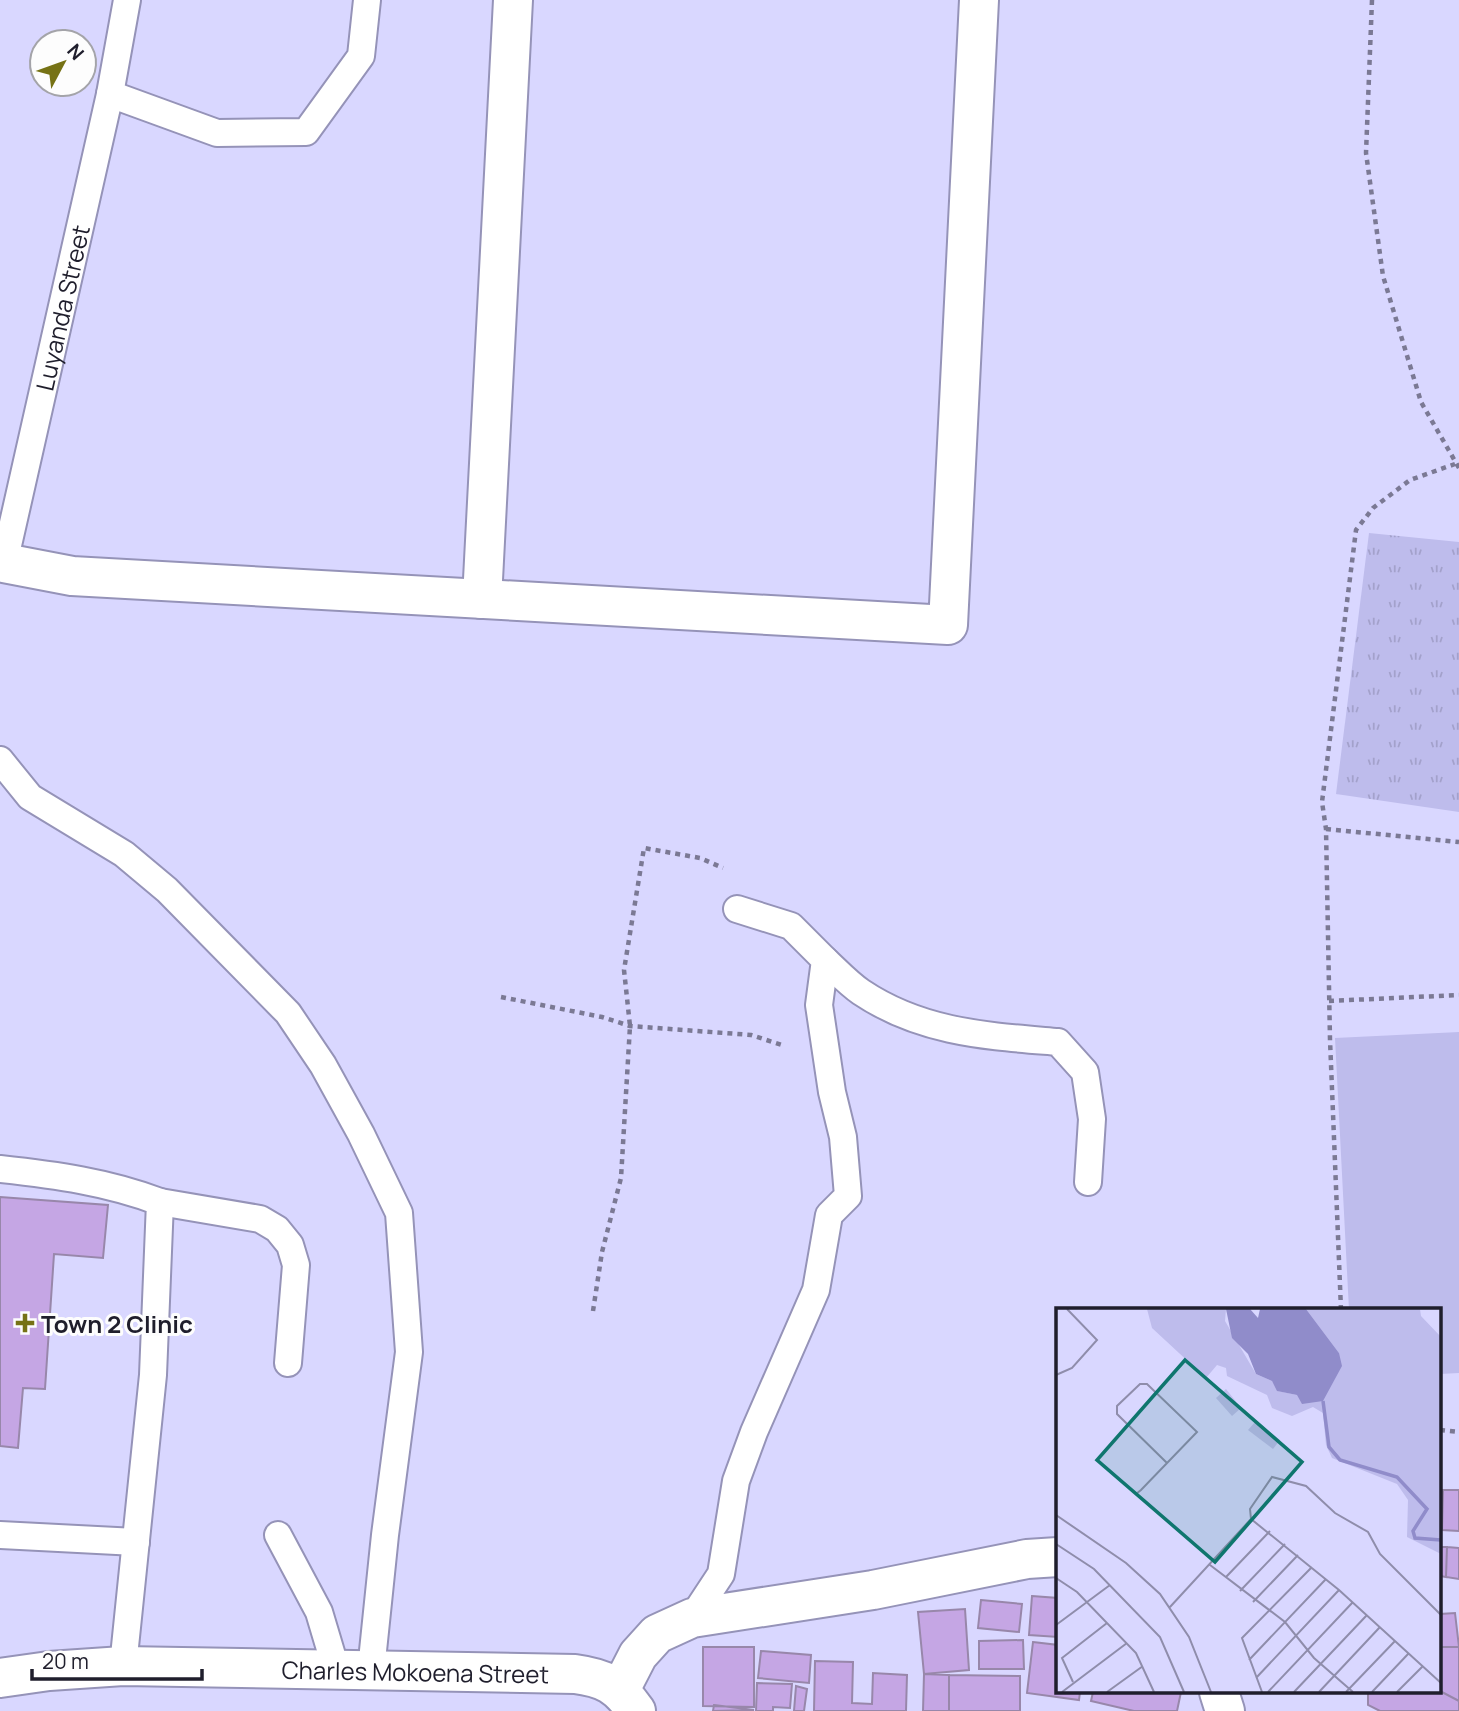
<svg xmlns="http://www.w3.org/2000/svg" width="1459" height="1711" viewBox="0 0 1459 1711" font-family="Manrope,sans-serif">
  <defs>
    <pattern id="park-tufts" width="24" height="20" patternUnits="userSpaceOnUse" patternTransform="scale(1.75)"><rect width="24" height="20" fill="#bebcec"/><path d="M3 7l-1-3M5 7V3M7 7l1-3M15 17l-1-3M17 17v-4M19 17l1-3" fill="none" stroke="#a3a1cb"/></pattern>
  </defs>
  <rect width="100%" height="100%" fill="#d9d7ff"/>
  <path fill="url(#park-tufts)" d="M1369 533 1459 542V812L1336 794Z"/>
  <path fill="#bebcec" d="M1459 1032V1373L1440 1374V1310H1349L1335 1038Z"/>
  <path fill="#c5a6e4" stroke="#9887aa" stroke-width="2" d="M0 1197 108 1205 103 1258 54 1254 45 1389 23 1388 18 1448 0 1446Z
    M1443 1490H1459V1531L1442 1530Z
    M1440 1547H1447L1446 1577 1440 1576Z
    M1447 1547 1459 1548V1579L1446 1577Z
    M1032 1596 1058 1598V1637L1029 1635Z
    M981 1600 1022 1604 1019 1632 978 1628Z
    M965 1609 969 1670 924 1674 918 1612Z
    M1455 1613 1459 1647H1440V1614Z
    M1023 1640 1024 1669H979V1641Z
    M1033 1642 1058 1645V1692H1080L1079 1700 1027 1693Z
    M703 1647H754V1707L703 1706Z
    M1440 1647H1459V1701L1440 1691Z
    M761 1651 811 1655 809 1683 758 1678Z
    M815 1661 853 1662 852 1703 872 1704 873 1673 907 1675 906 1711H814Z
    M924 1674 949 1675V1711H923Z
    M949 1675 1020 1676V1711H949Z
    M757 1683 792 1684 790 1708 773 1707V1711H756Z
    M796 1686 807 1689 804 1711H794Z
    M1440 1691 1459 1701V1711H1380L1368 1705V1692Z
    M1093 1692H1181L1177 1711H1134L1091 1701Z
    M714 1705 754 1710 713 1711Z"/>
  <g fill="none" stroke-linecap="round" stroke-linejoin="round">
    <g stroke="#9593b8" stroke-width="30">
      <g id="service">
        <path d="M110 94 217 133 306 132 361 56 367 0"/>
        <path id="s1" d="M0 562 4 563 110 94 127 0"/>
        <path d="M0 760 30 797 124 854 167 890 288 1013 323 1065 361 1134 399 1213 409 1352 385 1535 371 1670"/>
        <path d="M825 960C837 971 848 983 861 992 922 1033 988 1036 1058 1042L1085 1072 1092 1119 1088 1182"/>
        <path d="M0 1169C55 1175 108 1182 160 1202L153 1375 123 1666"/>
        <path d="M160 1202 260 1219 277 1229 290 1245 296 1265 288 1363"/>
        <path d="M0 1535 136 1542"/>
        <path d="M278 1535 319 1612 336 1669"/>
        <path d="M692 1618 721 1574 736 1481 754 1432 816 1290 829 1215 848 1196 843 1137 832 1092 819 1005 825 960 791 926 737 909"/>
      </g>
    </g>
    <g stroke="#9593b8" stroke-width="42">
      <g id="minor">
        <path d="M4 563 72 576 948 625 979 0"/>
        <path d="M482 599 513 0"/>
        <path id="s2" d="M0 1678 49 1671 123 1666 575 1674C605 1678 618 1685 636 1711"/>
        <path d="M620 1690 638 1655 657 1634 692 1618 873 1590 1027 1559 1058 1557"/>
        <path d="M1219 1692 1225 1711"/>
      </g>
    </g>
    <path stroke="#7b7994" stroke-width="4.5" stroke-dasharray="5 5" stroke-linecap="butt" d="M1372 0 1366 153 1383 276 1421 402 1459 468
      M1326 829 1459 842
      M501 997 602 1017 630 1026 751 1035 782 1045
      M1329 1001 1459 995
      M1341 1310 1330 1040 1326 829 1322 802 1356 530 1373 508 1410 480 1455 464
      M593 1311 602 1252 621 1178 630 1026 624 970 644 848 700 858 723 868
      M1440 1430 1459 1432"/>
    <use href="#service" stroke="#fff" stroke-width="26"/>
    <use href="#minor" stroke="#fff" stroke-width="38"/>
  </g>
  <path fill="#767215" stroke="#fdfdfd" stroke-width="2.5" d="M21.5 1312.5h7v7h7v7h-7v7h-7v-7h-7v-7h7z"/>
  <g text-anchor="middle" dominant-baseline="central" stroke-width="6" stroke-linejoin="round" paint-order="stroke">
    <g font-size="24" fill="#1f1e2c" stroke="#fdfdfd">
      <text stroke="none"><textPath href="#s1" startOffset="266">Luyanda Street</textPath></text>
      <text stroke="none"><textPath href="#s2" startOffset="416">Charles Mokoena Street</textPath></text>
    </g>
    <g font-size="24" font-weight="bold" fill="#1f1e2c" stroke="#fdfdfd" text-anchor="start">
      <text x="41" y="1323">Town 2 Clinic</text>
    </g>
  </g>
  <g transform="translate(1056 1308)">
    <rect width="385" height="385" fill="#d9d7ff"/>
    <path d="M91 1H170L169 13 200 66 216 73 222 83 241 87 283 45 250 1H364L365 8 385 29V246L351 229 352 192 341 176 276 150 270 137 267 105 257 99 236 108 216 100 211 87 171 68 170 60 161 57 150 70 96 20Z" fill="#bebcec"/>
    <path d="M170 81 185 100 176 108 160 90Z" fill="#bebcec"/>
    <path d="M200 113 224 132 217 141 192 122Z" fill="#bebcec"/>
    <path d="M170 1H194L202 10 204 1H250L283 45 286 58 267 93 246 96 241 87 221 83 216 73 200 66 192 46 176 30Z" fill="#908cca"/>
    <path fill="none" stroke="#908cca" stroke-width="3.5" d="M267 93 273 139 284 152 341 169 371 201 357 223 359 230 385 232"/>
    <path fill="none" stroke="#8f8dab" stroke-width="2" d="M0 67 16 60 41 32 11 1M80 186 85 182 141 124 91 76H84L61 98V106L111 155M0 207 70 255 104 286 133 329 155 384M195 211 194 201 216 169 250 178 279 205 312 224 324 246 385 307M195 211 283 282 385 375M0 236 38 261 104 329 128 384M154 257 229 314 258 350 297 384M170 269 214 223M0 270 21 284 80 345 98 384M184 283 229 236M197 294 242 247M114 299 195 211M0 317 54 277M193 352 270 271M200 370 283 282M17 374 6 350 51 315M6 384 71 335M51 384 87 358M206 384 186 330 256 259M212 384 297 294M238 384 311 307M263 384 324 319M290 384 339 333M316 384 353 345M341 384 367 358"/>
    <path fill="#0f766e" fill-opacity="0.15" stroke="#0f766e" stroke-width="3.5" d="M129 52 246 154 159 254 41 152Z"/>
    <rect width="385" height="385" fill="none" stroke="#1f1e2c" stroke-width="3.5"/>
  </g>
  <g transform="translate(63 63) rotate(49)"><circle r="33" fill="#fdfdfd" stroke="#a4a4a9" stroke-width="2"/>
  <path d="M0-5L12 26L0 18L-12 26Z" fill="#767215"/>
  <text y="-10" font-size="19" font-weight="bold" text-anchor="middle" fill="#1f1e2c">N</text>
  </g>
  <path d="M32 1669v10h170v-10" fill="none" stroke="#1f1e2c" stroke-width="3.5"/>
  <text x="42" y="1669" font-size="21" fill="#1f1e2c" stroke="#fdfdfd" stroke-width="5" paint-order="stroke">20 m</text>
</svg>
